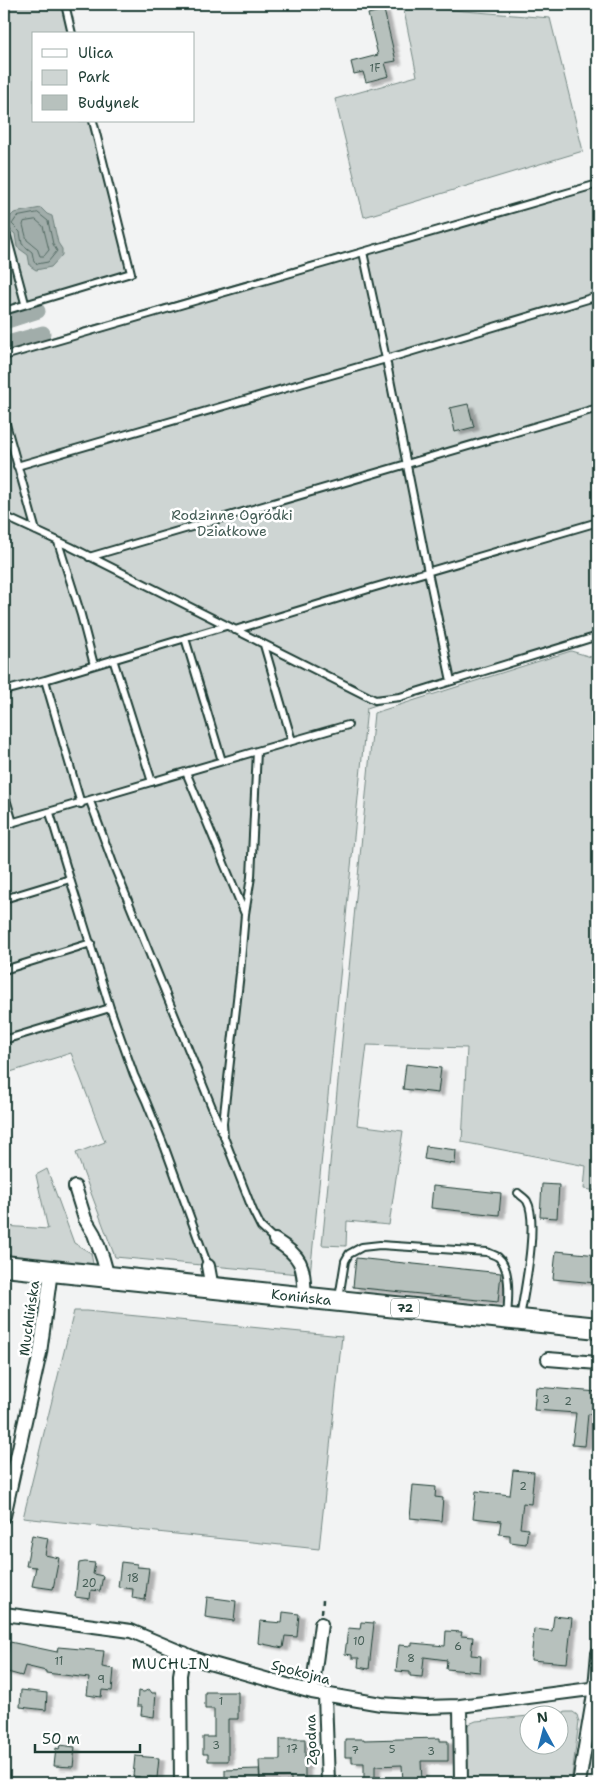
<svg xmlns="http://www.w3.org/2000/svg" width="602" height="1787" viewBox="0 0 602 1787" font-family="'Shantell Sans',sans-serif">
  <defs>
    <filter id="shadow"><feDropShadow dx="5.5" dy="3" stdDeviation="1" flood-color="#0004"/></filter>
  </defs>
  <rect width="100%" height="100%" fill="#f2f3f3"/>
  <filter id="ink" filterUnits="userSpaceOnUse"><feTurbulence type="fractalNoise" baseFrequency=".02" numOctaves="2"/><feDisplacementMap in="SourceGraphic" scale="10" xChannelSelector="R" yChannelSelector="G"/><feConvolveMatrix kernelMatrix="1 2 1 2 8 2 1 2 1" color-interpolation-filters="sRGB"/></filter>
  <g filter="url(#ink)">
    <path fill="#ced5d3" stroke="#768984" d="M4 4H68L75 34H34V121H96L134 276 4 314Z
      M403 6 550 18 583 151 364 217 335 99 417 76Z
      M598 180V632L367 708 310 1275 115 1257 76 1153 105 1142 71 1053 4 1074V351Z
      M571 651 598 659V1191L584 1189 586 1166 462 1142 467 1048 367 1045 357 1125 403 1131 389 1225 347 1221 346 1246 322 1245 374 713Z
      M47 1169 74 1243 91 1253 94 1269 4 1260V1226L48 1229 36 1175Z
      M74 1311H86L342 1336 319 1549 23 1518Z
      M567 1712H573L577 1715 579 1722 571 1783H466L465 1729 469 1724 476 1721 529 1716 530 1744H560V1714H541Z"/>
    <path fill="#a1adaa" stroke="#6d807b" d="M41 208 47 214 52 216 58 243 62 249V255L51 267 36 270 30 266 28 255 17 247 15 234 7 227V220L14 213Z"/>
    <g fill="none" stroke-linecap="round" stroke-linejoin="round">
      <path stroke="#536a63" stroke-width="1" d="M38 213 48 221 53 244 57 251 48 262 37 264 34 262 32 252 22 244 20 232 12 224 17 217Z
        M36 220 43 226 49 250 44 256H40L37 248 27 240 23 225 24 222Z"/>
      <path stroke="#a1adaa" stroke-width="15" d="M4 322 38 311
        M4 344 43 333"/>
    </g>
    <path fill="#b7c1bd" stroke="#1f3d34" filter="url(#shadow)" d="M384 10 396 61 385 63 389 76 366 82 363 72 354 74 351 62 378 55 368 14Z
      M468 404 474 427 455 432 450 408Z
      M406 1064 441 1068 438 1093 403 1089Z
      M426 1146 456 1150 455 1164 424 1159Z
      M542 1184 559 1185 557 1218 540 1217Z
      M433 1186 501 1193 499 1215 431 1208Z
      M556 1251 598 1255V1279H596L595 1283 553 1279Z
      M356 1258 501 1273 498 1302 353 1287Z
      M536 1387 598 1392 597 1415 588 1414 585 1446 572 1445 576 1413 534 1410Z
      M513 1470 534 1472 531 1504 523 1503 520 1528 528 1529 526 1544 510 1542V1535L499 1534 501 1521 473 1518 476 1491 510 1495Z
      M413 1485 436 1487 435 1497 443 1498 441 1521 410 1518Z
      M32 1535 48 1538 45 1555 59 1558 53 1589 32 1586 36 1567 26 1566Z
      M85 1562 95 1563 93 1574 103 1576 100 1591 91 1590 90 1599 75 1597 79 1563Z
      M121 1562 137 1564V1567L149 1568 145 1600 132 1598 133 1589 118 1587Z
      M207 1597 236 1601 234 1621 205 1617Z
      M283 1612 299 1614 297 1637 285 1636 283 1648 258 1643 260 1621 282 1623Z
      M554 1616 572 1618 567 1663 531 1660 534 1629 552 1631Z
      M361 1622 374 1623 369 1669 358 1667 359 1658H352V1655L345 1654 348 1628 360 1629Z
      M446 1631 462 1632 461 1636 473 1637 471 1655 481 1656 480 1672 446 1669 447 1660 424 1657 422 1677 410 1676V1672L396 1671 399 1645 412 1646V1643L445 1646Z
      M10 1642 57 1652 58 1647 104 1651 102 1667 114 1669 112 1691 102 1690 101 1697 87 1695 89 1678 46 1673V1671L25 1666 22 1676 4 1671Z
      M149 1689 152 1693H156L154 1717 141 1715 142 1706H137L138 1691 144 1692Z
      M21 1690 47 1693 46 1710 20 1707Z
      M205 1692H238V1719H228V1761H208V1754H203V1737H214V1709H205Z
      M440 1738V1741H448V1761H421L422 1783H403L402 1765 375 1766V1783H364V1763H352V1757H345V1739H364V1740Z
      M280 1739H305V1783H291V1777L260 1778 259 1760H280Z
      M60 1745 75 1747 73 1767 54 1766 56 1748 59 1749Z
      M135 1756 159 1758 157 1778 149 1777 145 1782 140 1777 133 1776Z
      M259 1769 260 1783H225V1770Z"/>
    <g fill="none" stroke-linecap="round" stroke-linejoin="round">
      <g stroke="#1f3d34" stroke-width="10">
        <path id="lane" d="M65 4 72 34
          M4 225 25 303
          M363 252 598 184
          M4 311 131 273 93 121
          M4 356 363 252 386 359 17 466
          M4 417 36 531
          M4 516 71 547 375 700 400 697 598 636
          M58 542 81 615 94 665
          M89 557 598 408
          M235 630 372 588 598 522
          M185 638 222 761
          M264 645 292 741
          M113 659 152 782
          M45 680 226 626
          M451 681 428 572 386 359 598 296
          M4 691 45 680 81 804
          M257 751 348 725
          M186 772 245 914
          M4 792 13 823
          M90 801 114 866 222 1132
          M4 825 257 751 251 877 245 914 240 973 223 1123 224 1137 253 1211 261 1227 275 1240
          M70 879 110 1008 134 1075 146 1101 165 1148 208 1266
          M4 899 70 879 50 813
          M4 970 91 943
          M4 1040 110 1008
          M518 1193C520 1195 525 1198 527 1201 539 1222 524 1293 520 1318
          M339 1298 345 1261 349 1254 362 1247 380 1245 487 1252C491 1254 495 1255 498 1257 512 1268 508 1302 507 1317"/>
      </g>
      <g stroke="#1f3d34" stroke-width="16">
        <path id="street" d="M75 1187 85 1219 94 1234 103 1259 108 1277
          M275 1240C304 1258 303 1266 305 1297
          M208 1266 212 1288
          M548 1359 598 1363
          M4 1516 40 1353 51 1271
          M4 1614 131 1631 202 1661 312 1692 381 1704 425 1707 460 1706 598 1688
          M312 1692 321 1624
          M325 1695 328 1783
          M460 1706 461 1783
          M181 1783 180 1675 184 1653
          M579 1783 595 1688 598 1653"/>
      </g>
      <g stroke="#1f3d34" stroke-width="24">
        <g id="primary">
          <path id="s1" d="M4 1266 598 1328"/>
        </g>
      </g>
      <path stroke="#1f3d34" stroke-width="2.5" stroke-dasharray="5 4" stroke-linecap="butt" d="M322 1613 323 1600
        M4 1634 10 1628
        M40 1779 66 1781 68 1783"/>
      <use href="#lane" stroke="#fff" stroke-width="6"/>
      <use href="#street" stroke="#fff" stroke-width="12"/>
      <use href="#primary" stroke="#fff" stroke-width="20"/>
    </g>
  </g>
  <g text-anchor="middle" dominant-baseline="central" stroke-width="5" stroke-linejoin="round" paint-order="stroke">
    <g font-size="11" fill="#455e56">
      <text x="375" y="68">1F</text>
      <text x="546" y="1399">3</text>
      <text x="568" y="1401">2</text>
      <text x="523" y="1486">2</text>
      <text x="133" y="1578">18</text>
      <text x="89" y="1583">20</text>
      <text x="359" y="1641">10</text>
      <text x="458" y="1646">6</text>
      <text x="411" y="1658">8</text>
      <text x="59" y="1661">11</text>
      <text x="101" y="1679">9</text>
      <text x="221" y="1701">1</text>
      <text x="216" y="1745">3</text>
      <text x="292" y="1749">17</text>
      <text x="392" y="1749">5</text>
      <text x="355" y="1750">7</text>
      <text x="431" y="1751">3</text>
    </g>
    <rect fill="#fff" stroke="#627771" stroke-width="1" x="391" y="1298.5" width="28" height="19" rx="4"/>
    <g font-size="12" font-weight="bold" fill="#1f3d34">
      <text x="405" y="1308">72</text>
    </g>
    <g font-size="14" fill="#425b54" stroke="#fff">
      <text x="232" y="515">Rodzinne Ogródki<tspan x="232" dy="16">Działkowe</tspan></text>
    </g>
    <g font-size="14" fill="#1f3d34" stroke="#fff">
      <text stroke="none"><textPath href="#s1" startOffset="299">Konińska</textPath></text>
      <text transform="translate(29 1318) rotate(-82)">Muchlińska</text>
      <text transform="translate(301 1672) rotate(15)">Spokojna</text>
      <text transform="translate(311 1740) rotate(-92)">Zgodna</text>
    </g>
    <g font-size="15" letter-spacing="1" fill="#1f3d34" stroke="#fff">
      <text x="171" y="1664">MUCHLIN</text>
    </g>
  </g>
  <rect width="602" height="1787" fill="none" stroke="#fff" stroke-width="20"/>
  <rect x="10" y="10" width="582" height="1767" fill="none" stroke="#1f3d34" stroke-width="2" filter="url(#ink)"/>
  <rect x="32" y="32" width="162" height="90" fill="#ffffff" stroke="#a5b1ae"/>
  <rect x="42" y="49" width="25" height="8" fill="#ffffff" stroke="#a5b1ae"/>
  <text x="78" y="58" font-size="15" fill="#1f3d34">Ulica</text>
  <rect x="42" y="70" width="25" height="15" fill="#ced5d3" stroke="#a5b1ae"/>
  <text x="78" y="82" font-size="15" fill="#1f3d34">Park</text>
  <rect x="42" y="95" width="25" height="15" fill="#b7c1bd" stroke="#a5b1ae"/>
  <text x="78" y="108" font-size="15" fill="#1f3d34">Budynek</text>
  <g transform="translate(544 1730) rotate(353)"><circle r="24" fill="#ffffff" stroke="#a5b1ae"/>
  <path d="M0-4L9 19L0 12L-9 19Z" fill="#1f6fb2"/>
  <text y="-8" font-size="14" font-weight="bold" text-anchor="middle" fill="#1f3d34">N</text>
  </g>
  <path d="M35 1744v8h105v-8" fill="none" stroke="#1f3d34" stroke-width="2.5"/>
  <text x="42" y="1744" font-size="15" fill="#1f3d34" stroke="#ffffff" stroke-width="4" paint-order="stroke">50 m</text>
</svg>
